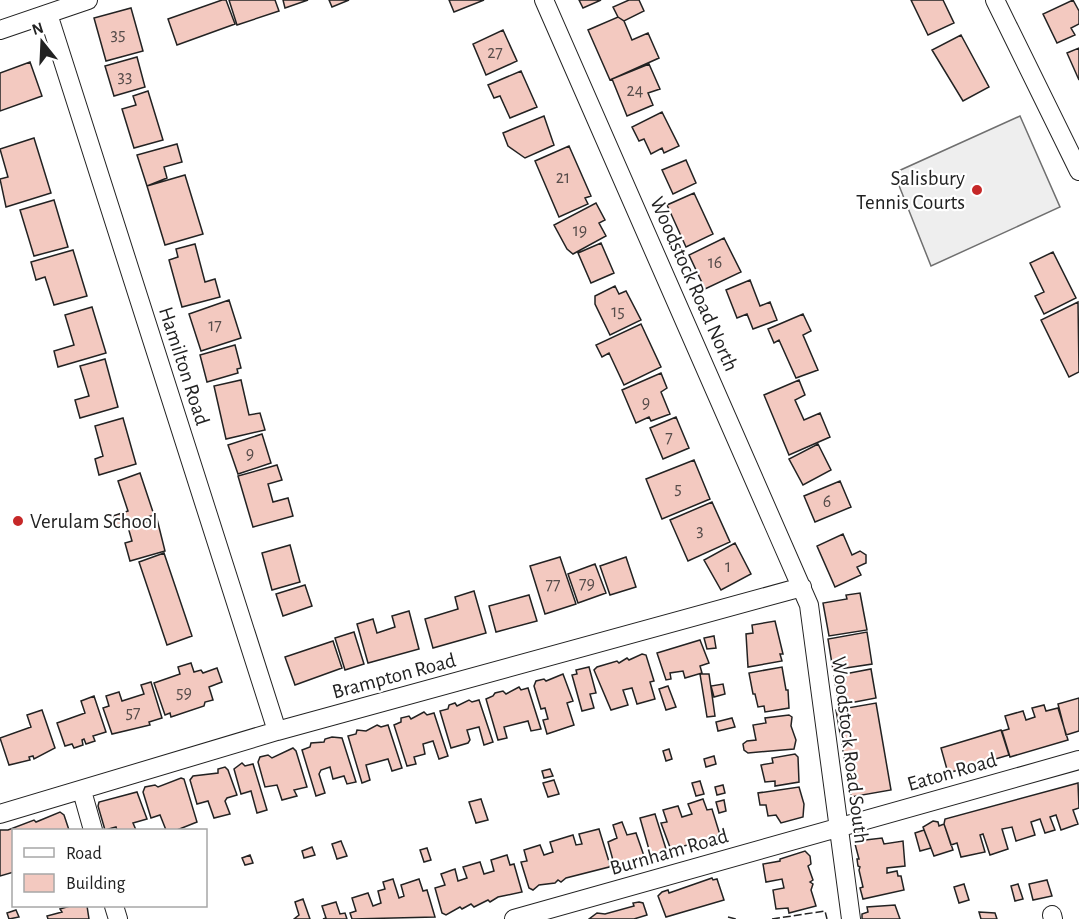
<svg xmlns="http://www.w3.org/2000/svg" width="1079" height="919" viewBox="0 0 1079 919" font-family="'Alegreya Sans',sans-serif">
  <rect width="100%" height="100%" fill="#fff"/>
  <path fill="#eee" stroke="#6f6f6f" stroke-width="1.5" d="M1020 116 1060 207 931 266 894 173Z"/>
  <path fill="#f3c9c0" stroke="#222" stroke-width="1.5" d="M222 0H226L235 24 177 45 168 19Z
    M229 0H275L279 11 237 25Z
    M283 0H308L285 8Z
    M329 0H349L332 7Z
    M449 0H484L454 12Z
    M579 0H601L583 8Z
    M629 0H639L644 11 624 21 618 17 613 7Z
    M911 0H943L954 23 928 35Z
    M1073 0 1079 11V24L1071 28 1075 35 1057 43 1043 14Z
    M131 8 143 51 106 61 94 18Z
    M618 17 624 21 632 40 648 33 659 58 610 80 588 30Z
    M503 30 517 61 486 75 473 44Z
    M961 35 989 87 963 101 932 50Z
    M1079 48V80L1067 53Z
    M137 57 145 87 114 96 105 66Z
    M30 62 42 96 0 111V73Z
    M649 64 660 89 648 93 653 105 627 116 612 79Z
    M521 71 537 107 510 118 500 96 494 98 488 85Z
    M148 91 163 140 134 148 122 109 136 105 133 96Z
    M662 112 679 146 664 153 662 148 651 154 644 139 639 141 632 127Z
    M544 116 554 145 525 158 508 146 503 133Z
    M34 138 51 193 6 207 0 179 8 177 0 149Z
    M177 144 182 162 164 167 167 178 147 186 137 155Z
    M569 146 591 196 585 198 588 204 559 217 535 161Z
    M686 160 696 183 673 194 662 170Z
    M185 175 203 234 165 245 147 186Z
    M694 193 713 234 686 247 667 205Z
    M54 200 68 247 34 256 20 210Z
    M596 203 605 220 599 223 606 236 573 254 567 249 554 225Z
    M724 238 741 272 705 289 689 255Z
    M601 243 614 273 591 283 578 253Z
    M195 244 205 282 215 279 220 297 182 307 169 260 178 257 176 249Z
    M73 250 87 296 54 305 45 277 36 280 31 262Z
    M1053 252 1076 298 1044 314 1035 296 1044 292 1030 263Z
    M750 280 760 306 770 302 777 320 753 329 747 314 737 318 726 290Z
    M615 286 619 294 626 291 641 320 610 335 595 304V296Z
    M229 300 241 338 201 351 189 314Z
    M1078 302 1079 372 1069 377 1041 320Z
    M92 307 106 353 58 367 54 351 74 345 65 315Z
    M803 314 811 331 803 335 818 370 796 378 779 340 774 343 768 329Z
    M641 324 661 367 624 385 609 353 602 357 596 345Z
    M235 345 241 368 237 369 238 373 207 382 200 355Z
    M105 359 118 407 80 418 75 400 89 396 80 366Z
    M661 373 667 388 661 392 670 414 651 421 649 417 636 423 622 390Z
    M241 380 249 415 260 413 265 430 226 439 214 386Z
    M799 380 805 395 795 400 804 420 820 413 830 437 789 455 764 395Z
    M676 417 689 448 663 459 650 428Z
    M123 418 136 464 99 475 95 459 103 456 95 426Z
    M262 434 271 463 238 474 228 445Z
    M818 444 831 470 803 485 789 459Z
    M694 460 710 499 662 519 646 479Z
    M277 465 282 480 268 484 273 502 288 498 293 516 253 527 238 476Z
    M140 473 154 515 117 527 113 516 128 511 118 481Z
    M840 481 851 507 815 522 804 496Z
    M712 502 730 542 688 561 670 520Z
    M157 519 165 551 130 561 125 543 132 541 128 527Z
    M843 534 852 555 860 551 866 555V563L857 567 861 575 835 587 817 546Z
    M735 543 751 574 721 590 704 560Z
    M290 545 300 582 272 590 262 553Z
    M164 553 192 636 167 645 139 562Z
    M560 557 576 604 545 614 530 566Z
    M626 557 636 587 610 595 600 566Z
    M595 564 606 593 578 603 568 574Z
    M305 585 312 606 283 616 276 594Z
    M474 591 486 633 433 648 425 619 458 609 455 597Z
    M860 593 867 630 829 636 823 603 847 599 846 595Z
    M529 595 537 621 496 632 489 606Z
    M409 611 419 649 368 663 357 624 373 619 377 633 395 627 392 616Z
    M775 621 783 654H780L782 661 748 667 746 634 753 633 752 625Z
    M354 632 364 664 345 670 335 638Z
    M867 632 872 664 833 670 828 639Z
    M714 636 716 648 707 649 704 638Z
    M700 640 709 663 700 666 702 673 685 678 683 671 670 673 671 679 666 680 657 653Z
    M333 641 342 668 295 685 285 657Z
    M642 654 646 655 654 681 650 682 655 699 637 704 632 688 623 690 628 705 611 710 594 670 597 667 617 661 619 663 627 658 629 660Z
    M191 663 194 672 201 670 203 673 217 668 222 682 209 687 213 700 205 702 204 706 171 717 170 713 165 715 154 683 180 674 178 667Z
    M589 667 596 693 590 694 594 708 582 711 572 675 577 674 576 670Z
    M782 667 786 690H788L789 708 765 712 764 706 758 707 755 694H753L749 673Z
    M871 669 876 698 839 705 834 676Z
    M563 674 573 701 567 703 574 725 547 734 543 720 548 719 545 708 541 709 534 686 536 681 544 679 546 681Z
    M700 674H709L715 716 707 717Z
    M151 682 162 718 149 722 150 725 112 734 103 708 109 706 106 696 119 692 122 701 144 694 141 685Z
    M723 684 725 694 714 697 711 686Z
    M668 686 676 707 666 710 659 689Z
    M519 687 521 690 528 688 541 729 531 731 528 721 504 727 507 738 498 740 486 699 493 696 495 693 503 691 506 694Z
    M94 696 106 732 93 736 95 741 86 744 84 739 82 740 83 745 74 748 72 744 65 746 57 723 85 713 81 701Z
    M1079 698V731L1066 735 1058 704Z
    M469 700 472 702 479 700 493 742 484 745 479 727 467 730 470 740 468 743 451 748 440 711 448 709 449 705 455 703 457 706Z
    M876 703 891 790 851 797 836 710Z
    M1044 705 1046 711 1058 708 1068 740 1010 757 1002 731 1009 729 1005 716 1023 711 1026 720 1035 717 1032 708Z
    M42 710 55 748 34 759 33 756 29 757 30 760 9 765 0 738 31 727 27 715Z
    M424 712 427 715 434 713 448 756 439 759 433 741 423 744 425 754 414 757 416 764 407 766 394 725 401 722V718L409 716 411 719Z
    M789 715 792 717 791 726 796 740 794 749 748 753 744 750 743 744 747 741 756 740 753 725 766 723 765 718Z
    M732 718 735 727 718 731 716 722Z
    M377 725 381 727 388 725 402 768 392 771 388 759 366 765 370 780 362 783 348 736 356 734 357 730 366 731Z
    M1001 730 1009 755 948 773 941 748Z
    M332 737 342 738 356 782 347 784 344 776 333 779 330 767 321 770 319 774 325 793 316 796 302 750 310 747 311 743 324 742 325 739Z
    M293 748 296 751 307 787 294 790 297 796 282 800 277 785 265 787 258 762 260 757 268 755 272 758Z
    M669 749 672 759 666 761 663 751Z
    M795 754 798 757 799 782 775 786V781L765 782 761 765 773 763 772 758Z
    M714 756 716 764 706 767 704 759Z
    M242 763 245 766 253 764 267 810 257 813 251 791 241 794 234 769Z
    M225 767 228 770 237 795 227 798 225 801 230 814 214 818 208 801 197 804 190 780 193 776 218 773V769Z
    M550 769 553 776 544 778 542 771Z
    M181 778 184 779 197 822 177 830H166L160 815 151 818 143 792 145 787 155 785 158 787Z
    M554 780 559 794 548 797 543 783Z
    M700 781 704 794 696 796 692 783Z
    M1078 783 1079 808 1073 810 1078 824 1061 830 1056 815 1050 817 1055 830 1045 833 1040 819 1031 822 1035 835 1016 841 1012 827 1002 829 1008 849 990 855 983 834 980 835 985 852 961 857 957 843 951 845 944 824 945 819Z
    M723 785 725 793 717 795 715 787Z
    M799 787 804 804 803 817 781 823 776 815 768 816 766 805H760L758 793Z
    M137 792 147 819 133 823 136 830H117L116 827 105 830 98 806 99 802Z
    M481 799 488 820 476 823 469 802Z
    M703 799 707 810 712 809 720 835 671 850 661 823 667 822 663 810 678 806 682 817 692 814 688 804Z
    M724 800 726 811 719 813 716 802Z
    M60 812 64 815 69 830H14V872L0 876V830H8L34 820 36 822Z
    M655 814 666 849 658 854 650 853 640 818Z
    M933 821 938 822 939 826 944 824 953 850 934 856 923 827Z
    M622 822 627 835 636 833 644 856 614 864 608 842 617 838 613 825Z
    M599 829 610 865 609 867 566 878 561 882 558 880 555 883 539 885 533 890 529 888 521 862 527 861 524 850 540 845 544 855 553 852 550 842 573 835 576 845 582 844 579 834Z
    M924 830 931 848 920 851 915 833Z
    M882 838 884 844 903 841 905 866 887 868V873L897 871 898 876H901L904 890 863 899 860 888 863 887 859 870 860 867 858 866 857 859H859L855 844 857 841Z
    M341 841 347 856 337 859 332 844Z
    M312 847 315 855 304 858 302 851Z
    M427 848 431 860 424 862 420 850Z
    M805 851 810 856 811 864 808 866 813 880 810 882 813 884 811 890 816 906 789 913 788 908 776 909 773 890 784 888 782 879 766 882 763 864 780 861V859Z
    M250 855 253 863 245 865 242 858Z
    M507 855 510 865 514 864 522 892 498 897 490 902 488 900 474 907 471 904 462 909 460 907 446 915 442 913 435 888 445 885 441 874 455 869 458 881 467 878 463 867 480 862 484 874 494 871 491 860Z
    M712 878 713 880 717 879 724 900 666 917 658 896 662 892 668 890 669 893Z
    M393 879 399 898 404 896 401 885 419 879 423 891 427 890 435 917 352 919 350 913 356 911 352 898 368 893 373 906 381 903 378 891 385 889 383 882Z
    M1047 880 1052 896 1033 900 1029 884Z
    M964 884 969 900 959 903 954 887Z
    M1018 884 1023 899 1015 901 1011 886Z
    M303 899 310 919H294L299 915 295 902Z
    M336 902 340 914 345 913 347 919H323L326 918 322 906Z
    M639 902 643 903 647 915 634 919H589L597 913 605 914 634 906 633 903Z
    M895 905 900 919H862V914L868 912 867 907Z
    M70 906H87L89 919H48L47 916 62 912 60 909Z
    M16 910 19 917 9 919 7 913Z
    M979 912 995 913 997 919H981Z"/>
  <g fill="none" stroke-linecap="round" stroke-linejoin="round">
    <g stroke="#222" stroke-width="20">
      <path id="street" d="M544 0 809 605 851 919
        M995 0 1079 171
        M48 14 277 731
        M0 30 88 0
        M82 791 93 830
        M0 814 277 731 802 587
        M114 906 118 919
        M1052 915 1053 919
        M514 919 1079 760"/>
    </g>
    <use href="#street" stroke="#fff" stroke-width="18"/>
    <path stroke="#222" stroke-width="1.5" stroke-dasharray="8 3" stroke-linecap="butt" d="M728 917 736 919
      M772 919 825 911 827 919"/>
  </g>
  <g fill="#c62828" stroke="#fff" stroke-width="2">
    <circle cx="977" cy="190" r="6"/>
    <circle cx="18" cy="521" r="6"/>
  </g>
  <g text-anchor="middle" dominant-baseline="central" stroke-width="4.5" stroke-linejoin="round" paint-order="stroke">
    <g font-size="18" fill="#564c4a">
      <text x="118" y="35">35</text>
      <text x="495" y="53">27</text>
      <text x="125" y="77">33</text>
      <text x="635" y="91">24</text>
      <text x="563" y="178">21</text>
      <text x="580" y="231">19</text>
      <text x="715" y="263">16</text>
      <text x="618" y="312">15</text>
      <text x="215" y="326">17</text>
      <text x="646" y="403">9</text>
      <text x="669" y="438">7</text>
      <text x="250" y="454">9</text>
      <text x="678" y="489">5</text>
      <text x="827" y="502">6</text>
      <text x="700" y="531">3</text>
      <text x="728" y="567">1</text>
      <text x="587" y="584">79</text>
      <text x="553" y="585">77</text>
      <text x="184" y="693">59</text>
      <text x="133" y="713">57</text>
    </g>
    <g font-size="21" fill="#222" stroke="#fff" text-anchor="end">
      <text x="965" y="178">Salisbury<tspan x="965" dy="24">Tennis Courts</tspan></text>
      <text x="30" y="521" text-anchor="start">Verulam School</text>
    </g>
    <g font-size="21" fill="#222" stroke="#fff">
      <text transform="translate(694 284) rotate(66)">Woodstock Road North</text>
      <text transform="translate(184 366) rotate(72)">Hamilton Road</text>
      <text transform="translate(394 676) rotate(-15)">Brampton Road</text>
      <text transform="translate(850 750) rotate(83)">Woodstock Road South</text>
      <text transform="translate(952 772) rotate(-16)">Eaton Road</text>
      <text transform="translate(669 852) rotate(-16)">Burnham Road</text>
    </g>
  </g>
  <rect x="12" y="829" width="195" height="78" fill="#ffffff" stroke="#a7a7a7" stroke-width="1.5"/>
  <rect x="24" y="848" width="30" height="9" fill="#ffffff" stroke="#a7a7a7" stroke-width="1.5"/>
  <text x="66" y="859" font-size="18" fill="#222222">Road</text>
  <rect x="24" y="874" width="30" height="18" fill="#f3c9c0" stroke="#a7a7a7" stroke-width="1.5"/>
  <text x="66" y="889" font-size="18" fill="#222222">Building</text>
  <g transform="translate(42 42) rotate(342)" stroke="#ffffff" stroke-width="4.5" paint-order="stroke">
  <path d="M0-4.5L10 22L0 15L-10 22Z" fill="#222222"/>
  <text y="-9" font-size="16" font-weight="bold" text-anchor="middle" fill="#222222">N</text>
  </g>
</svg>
